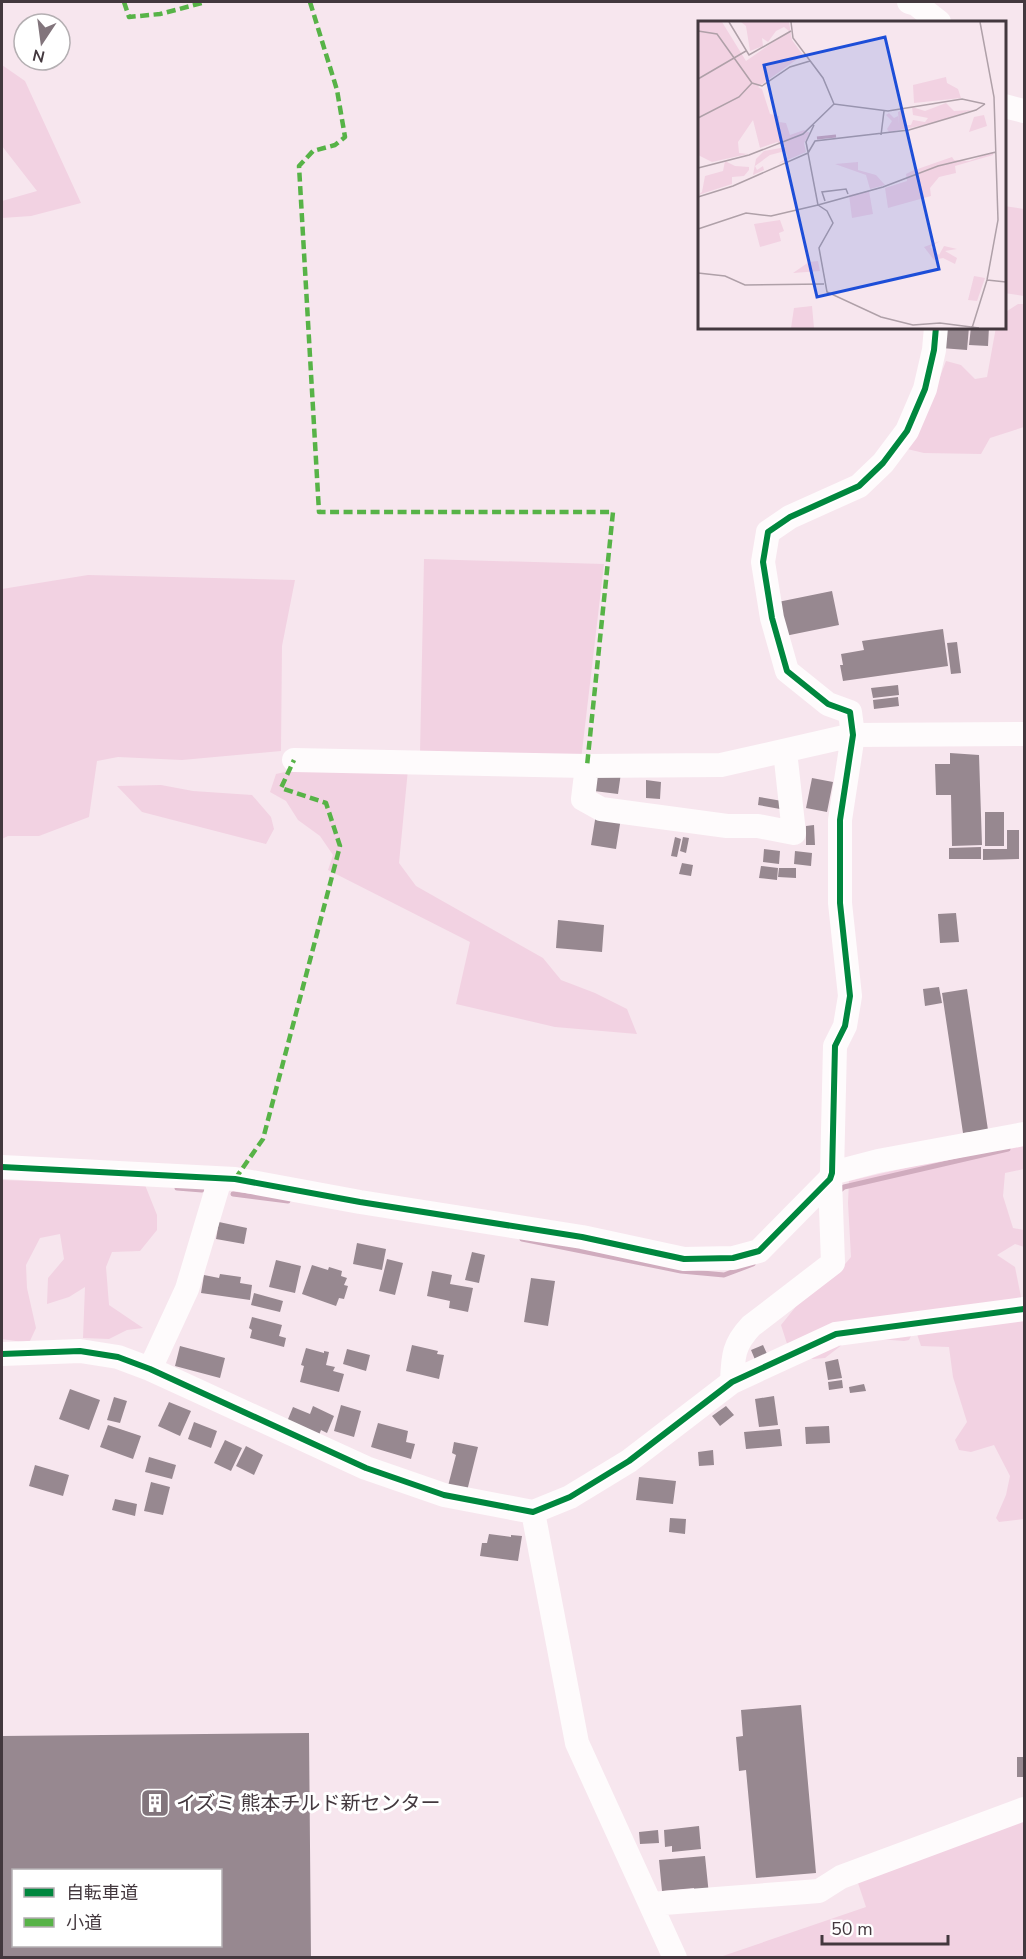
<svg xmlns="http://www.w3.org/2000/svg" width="1026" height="1959" viewBox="0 0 1026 1959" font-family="'Nunito Sans','Noto Sans JP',sans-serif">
  <rect width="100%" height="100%" fill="#f7e6ee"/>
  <path fill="#f2d2e2" d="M2 65 25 81 81 203 31 216 2 218V201L37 191 2 146Z
    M1004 206 1024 209V296L1004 293Z
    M1018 304H1024V427L990 438 981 454 924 453 907 449 923 421 946 361 961 365 975 379 987 377 996 327H1004V313Z
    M424 559 604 564 581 760 420 753Z
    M88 575 295 580 282 646 281 751 182 760 118 757 97 761 89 817 39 836H8L2 839V589Z
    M307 767 408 769 399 863 416 886 543 958 561 980 595 993 627 1009 637 1034 555 1027 456 1004 470 942 328 870 333 855 320 836 298 820 286 801 270 792 276 774Z
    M161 785 193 791 252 795 271 817 274 829 266 844 142 812 117 786Z
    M1024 1142V1169L1005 1173 1003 1196 1013 1228 1024 1230V1247L1015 1244 997 1255 1015 1267 1022 1302 1024 1303V1519L999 1522 996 1518 1006 1495 1010 1476 994 1445 971 1452 959 1450 955 1440 967 1422 953 1377 949 1347 921 1346 915 1328 909 1340 904 1341 864 1338 847 1341 825 1358 813 1359 789 1350 781 1325 798 1304 835 1276 851 1257 848 1203 849 1181 1009 1144Z
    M2 1180 145 1185 157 1215V1230L140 1251 112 1252 106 1267 109 1305 143 1328 127 1330 109 1339 83 1338 85 1287 69 1297 47 1304 48 1278 64 1259 60 1234 40 1238 26 1265 27 1288 36 1328 29 1343 2 1339Z
    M1024 1816V1957L717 1958 866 1907 857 1880Z"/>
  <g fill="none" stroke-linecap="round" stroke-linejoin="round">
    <path stroke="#d0acbe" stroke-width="5" d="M177 1188 202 1190
      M839 1191 844 1187 1008 1149
      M233 1194 288 1201
      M522 1239 681 1271 724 1275 753 1264"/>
  </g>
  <path fill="#978890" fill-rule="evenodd" d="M943 327H969L967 350 941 348Z
    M971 327H989L988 346 969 345Z
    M832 591 839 625 780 637 773 603Z
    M943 629 948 666 843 681 840 665H843L841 654 864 650 862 641Z
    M957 642 961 673 951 674 947 643Z
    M898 685 899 695 873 698 871 688Z
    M898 697 899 706 874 709 873 700Z
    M950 753 979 755 982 845 952 846 951 795H936L935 764H950Z
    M597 770 621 773 618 794 594 791Z
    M812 778 833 782 827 812 806 808Z
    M646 780 661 782 660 799 646 798Z
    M759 797 782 801 780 809 758 805Z
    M985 812H1004V846H985Z
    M596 814 621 818 616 849 591 845Z
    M814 825 815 845H806V826Z
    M1007 830H1019V859L983 860V849H1007Z
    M675 837 681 839 677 857 671 856Z
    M683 837 689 838 686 853 680 851Z
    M981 847V859H949V848Z
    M764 849 780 851 779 864 763 862Z
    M795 851 812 853 811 866 794 864Z
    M682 863 693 865 691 876 679 874Z
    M761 866 778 868 777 880 759 878Z
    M779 868H796V878L778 877Z
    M956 913 959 942 940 943 938 914Z
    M558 920 604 925 602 952 556 948Z
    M939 987 942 1003 925 1006 923 989Z
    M967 989 988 1130 963 1133 942 993Z
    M219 1222 247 1228 244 1244 216 1239Z
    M357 1243 386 1249 382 1270 353 1264Z
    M472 1252 485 1255 479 1283 465 1280Z
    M387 1259 403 1263 395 1295 379 1291Z
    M276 1260 301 1266 295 1293 269 1287Z
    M312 1265 328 1270 329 1267 342 1271 341 1276 347 1278 344 1285 348 1286 344 1299 339 1298 336 1306 302 1294Z
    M432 1271 452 1275 450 1284 473 1288 468 1312 449 1308 450 1301 427 1296Z
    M220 1274 241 1277 240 1283 252 1285 250 1300 201 1293 204 1275 219 1278Z
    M531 1278 555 1281 548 1326 524 1322Z
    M254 1293 283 1301 280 1312 251 1305Z
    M252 1317 282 1325 279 1336 286 1338 284 1347 250 1338 252 1330 249 1328Z
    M412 1345 438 1351 437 1354 444 1355 439 1379 406 1371Z
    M763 1345 768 1356 756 1362 751 1350Z
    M180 1346 225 1358 220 1378 175 1366Z
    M306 1348 324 1353V1351L329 1352 326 1365 335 1367 333 1371 344 1374 339 1392 300 1382 304 1366 301 1365Z
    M347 1349 370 1355 366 1371 343 1364Z
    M838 1359 842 1378 828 1380 825 1362Z
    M842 1380 843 1388 829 1390 828 1382Z
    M864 1384 866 1391 850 1393 849 1387Z
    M70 1389 100 1400 89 1430 59 1419Z
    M774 1396 778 1425 759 1427 755 1399Z
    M114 1397 127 1401 120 1423 107 1420Z
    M169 1402 191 1411 180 1436 158 1426Z
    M341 1405 361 1411 354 1437 334 1431Z
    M313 1406 334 1416 327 1433 321 1430 318 1438 286 1424 293 1407 310 1414Z
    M726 1406 734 1415 720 1426 712 1416Z
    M194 1422 217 1431 211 1448 188 1439Z
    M378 1423 408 1431 406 1442 415 1444 411 1459 371 1447Z
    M108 1425 141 1436 133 1459 100 1447Z
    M829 1426 830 1443 806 1444 805 1427Z
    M780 1429 782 1446 746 1449 744 1432Z
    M225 1440 242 1448 231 1471 214 1463Z
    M454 1442 478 1447 467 1491 448 1486 456 1455 452 1453Z
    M246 1446 263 1455 254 1475 236 1466Z
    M713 1450 714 1465 699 1466 698 1452Z
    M149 1457 176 1465 172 1479 145 1472Z
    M35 1465 69 1475 63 1496 29 1486Z
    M639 1477 676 1481 673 1504 636 1500Z
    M151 1482 170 1487 163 1515 144 1511Z
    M115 1499 137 1504 135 1516 112 1510Z
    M670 1518 686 1519 685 1534 669 1532Z
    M489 1534 511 1537V1535L522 1536 518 1561 480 1556 482 1543H487Z
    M801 1705 816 1873 756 1878 746 1770 739 1771 736 1737 743 1736 741 1710Z
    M309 1733 311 1958H2V1736ZM14 1870H220V1946H14Z
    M1017 1757H1024V1777H1017Z
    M699 1826 701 1849 672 1852V1846L665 1847 664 1830Z
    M658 1830 659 1843 640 1844 639 1832Z
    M705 1856 709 1895 694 1897V1888L662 1891 659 1860Z"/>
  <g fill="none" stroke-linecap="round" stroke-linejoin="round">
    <path stroke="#fefbfc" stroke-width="24" d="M909 2 916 4 939 22
      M1004 106 1024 111
      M294 760 587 766 721 765 853 735 1024 734
      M587 766 583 799 601 809 727 826H758L794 833 785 751
      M2 1167 235 1179 360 1202 582 1237 684 1259 733 1258 759 1251 830 1179 832 1173 835 1046 845 1026 850 996 840 903V820L853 735 850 712 828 704 787 671 772 618 763 562 768 532 790 517 859 486 883 463 907 431 925 389 934 350 936 327
      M832 1173 878 1161 1024 1134
      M2 1354 80 1351 118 1357 150 1369 366 1468 444 1495 533 1512 570 1497 629 1461 732 1382 836 1334 1024 1309
      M150 1369 187 1289 220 1179
      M732 1382C733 1357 733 1345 751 1326L833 1263 830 1179
      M533 1512 577 1743 675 1958
      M651 1904 819 1891 841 1877 1024 1809"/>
    <path stroke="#57b347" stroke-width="4.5" stroke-dasharray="9 4.5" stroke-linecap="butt" d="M124 2 129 17 160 14 206 2
      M310 2 337 90 345 137 335 145 313 151 299 166 319 512H613L587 766
      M235 1179 263 1139 340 846 326 803 281 788 294 760"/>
    <g stroke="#fff" stroke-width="10">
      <path id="cycleway" d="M2 1167 235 1179 360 1202 582 1237 684 1259 733 1258 759 1251 830 1179 832 1173 835 1046 845 1026 850 996 840 903V820L853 735 850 712 828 704 787 671 772 618 763 562 768 532 790 517 859 486 883 463 907 431 925 389 934 350 936 327
        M2 1354 80 1351 118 1357 150 1369 366 1468 444 1495 533 1512 570 1497 629 1461 732 1382 836 1334 1024 1309"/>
    </g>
    <use href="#cycleway" stroke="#00873e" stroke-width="6"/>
  </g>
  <defs>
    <g id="building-square" transform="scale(1.5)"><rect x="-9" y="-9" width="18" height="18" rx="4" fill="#82757c" stroke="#fff"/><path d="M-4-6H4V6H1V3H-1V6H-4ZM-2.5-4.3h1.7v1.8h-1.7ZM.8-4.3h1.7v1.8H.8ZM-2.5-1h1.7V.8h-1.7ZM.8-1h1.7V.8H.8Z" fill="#fff"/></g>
  </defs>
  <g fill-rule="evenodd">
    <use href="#building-square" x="155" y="1803"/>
  </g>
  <g text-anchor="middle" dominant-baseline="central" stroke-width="6" stroke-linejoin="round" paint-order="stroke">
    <g font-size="20" fill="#43383e" stroke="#fff" text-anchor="start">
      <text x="176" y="1803">イズミ 熊本チルド新センター</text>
    </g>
  </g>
  <g transform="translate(698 21)">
    <rect width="308" height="308" fill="#f7e6ee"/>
    <path d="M0 1H24L48 40 91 10 86 6 78 10 70 21 64 17 65 25 52 30 48 5 43 1H91L94 19 105 34 60 66 64 68 72 93 81 95V101L88 102 92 114 106 109 112 112 106 122 108 131 80 143 90 136 87 130 72 134 57 145 59 149 65 145 66 149 55 154 58 138 66 130 88 126 79 121 62 127 55 99 40 121 41 132 50 133 14 141 0 134ZM248 56 249 62 260 68 263 77 216 82 215 64ZM248 82 256 90 274 89 232 103 191 111 189 108 194 100 188 94 191 92 196 97 200 95 201 103 200 91 204 89 209 104H213L215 99 227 101 230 97 215 94 214 86 227 90ZM286 94 289 105 271 111 276 96ZM295 131V134L257 145 258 152 241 156 232 167 233 175 190 187 187 167 209 160 208 153 214 150 254 136 256 139 271 140ZM27 140 37 145 51 146V149L46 155 34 156V163L0 174 4 171 7 155 25 150ZM160 141V149L178 154 187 164 172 168 168 154 137 143ZM171 170 175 193 154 197 151 174ZM82 199 86 210 81 212 83 220 62 226 56 203ZM242 220 232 226 241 234 246 225 259 228 247 230 259 237 257 243 245 237 236 239 226 226ZM120 240 122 250 95 252 111 241ZM276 255 287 257 279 280 270 279ZM114 285 116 307H93L96 287Z" fill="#f2d2e2"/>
    <path fill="none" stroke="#d0acbe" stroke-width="3" d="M119 117 138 115"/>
    <path fill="none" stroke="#afa0a8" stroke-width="1.5" d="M31 1 51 34 93 10M93 1 95 17 125 57 136 83M0 10 19 13 54 62 64 65 92 46 112 40M0 58 48 30M0 97 41 76 54 62M183 114 186 90M110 131 108 121 116 104M0 147 51 134 105 113 136 83 190 90 264 78 287 83M0 176 35 165 110 132M127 180 124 171 148 168 150 173M120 184 129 190 135 202 121 227 129 271 183 296 215 304 242 302 281 307M120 184 110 132 117 120 211 109 278 89 287 83M0 208 48 192 73 195 120 184 185 166 240 145 298 131M0 252 27 255 47 264 126 263M289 259 308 261M274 307 289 259 300 199 296 76 282 1"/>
    <path fill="#1d4ed8" fill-opacity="0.15" stroke="#1d4ed8" stroke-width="3" d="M187 16 241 248 119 276 66 44Z"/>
    <rect width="308" height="308" fill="none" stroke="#43383e" stroke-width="3"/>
  </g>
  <rect width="1026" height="1959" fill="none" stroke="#43383e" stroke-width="6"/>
  <rect x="12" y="1869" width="210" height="78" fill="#ffffff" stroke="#b4afb2" stroke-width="1.5"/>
  <rect x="24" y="1888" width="30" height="9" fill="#00873e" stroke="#b4afb2" stroke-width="1.5"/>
  <text x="66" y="1899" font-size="18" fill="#43383e">自転車道</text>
  <rect x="24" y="1918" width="30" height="9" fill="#57b347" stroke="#b4afb2" stroke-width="1.5"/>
  <text x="66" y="1929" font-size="18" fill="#43383e">小道</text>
  <g transform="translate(42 42) rotate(193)"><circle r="28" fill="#ffffff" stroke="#b4afb2" stroke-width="1.5"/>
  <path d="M0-4.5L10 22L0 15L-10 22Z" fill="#82757c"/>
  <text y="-9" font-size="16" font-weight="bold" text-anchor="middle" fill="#43383e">N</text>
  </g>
  <path d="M822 1935v9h126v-9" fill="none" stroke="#43383e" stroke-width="3"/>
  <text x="831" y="1935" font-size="18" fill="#43383e" stroke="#ffffff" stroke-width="4.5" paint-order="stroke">50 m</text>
</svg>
